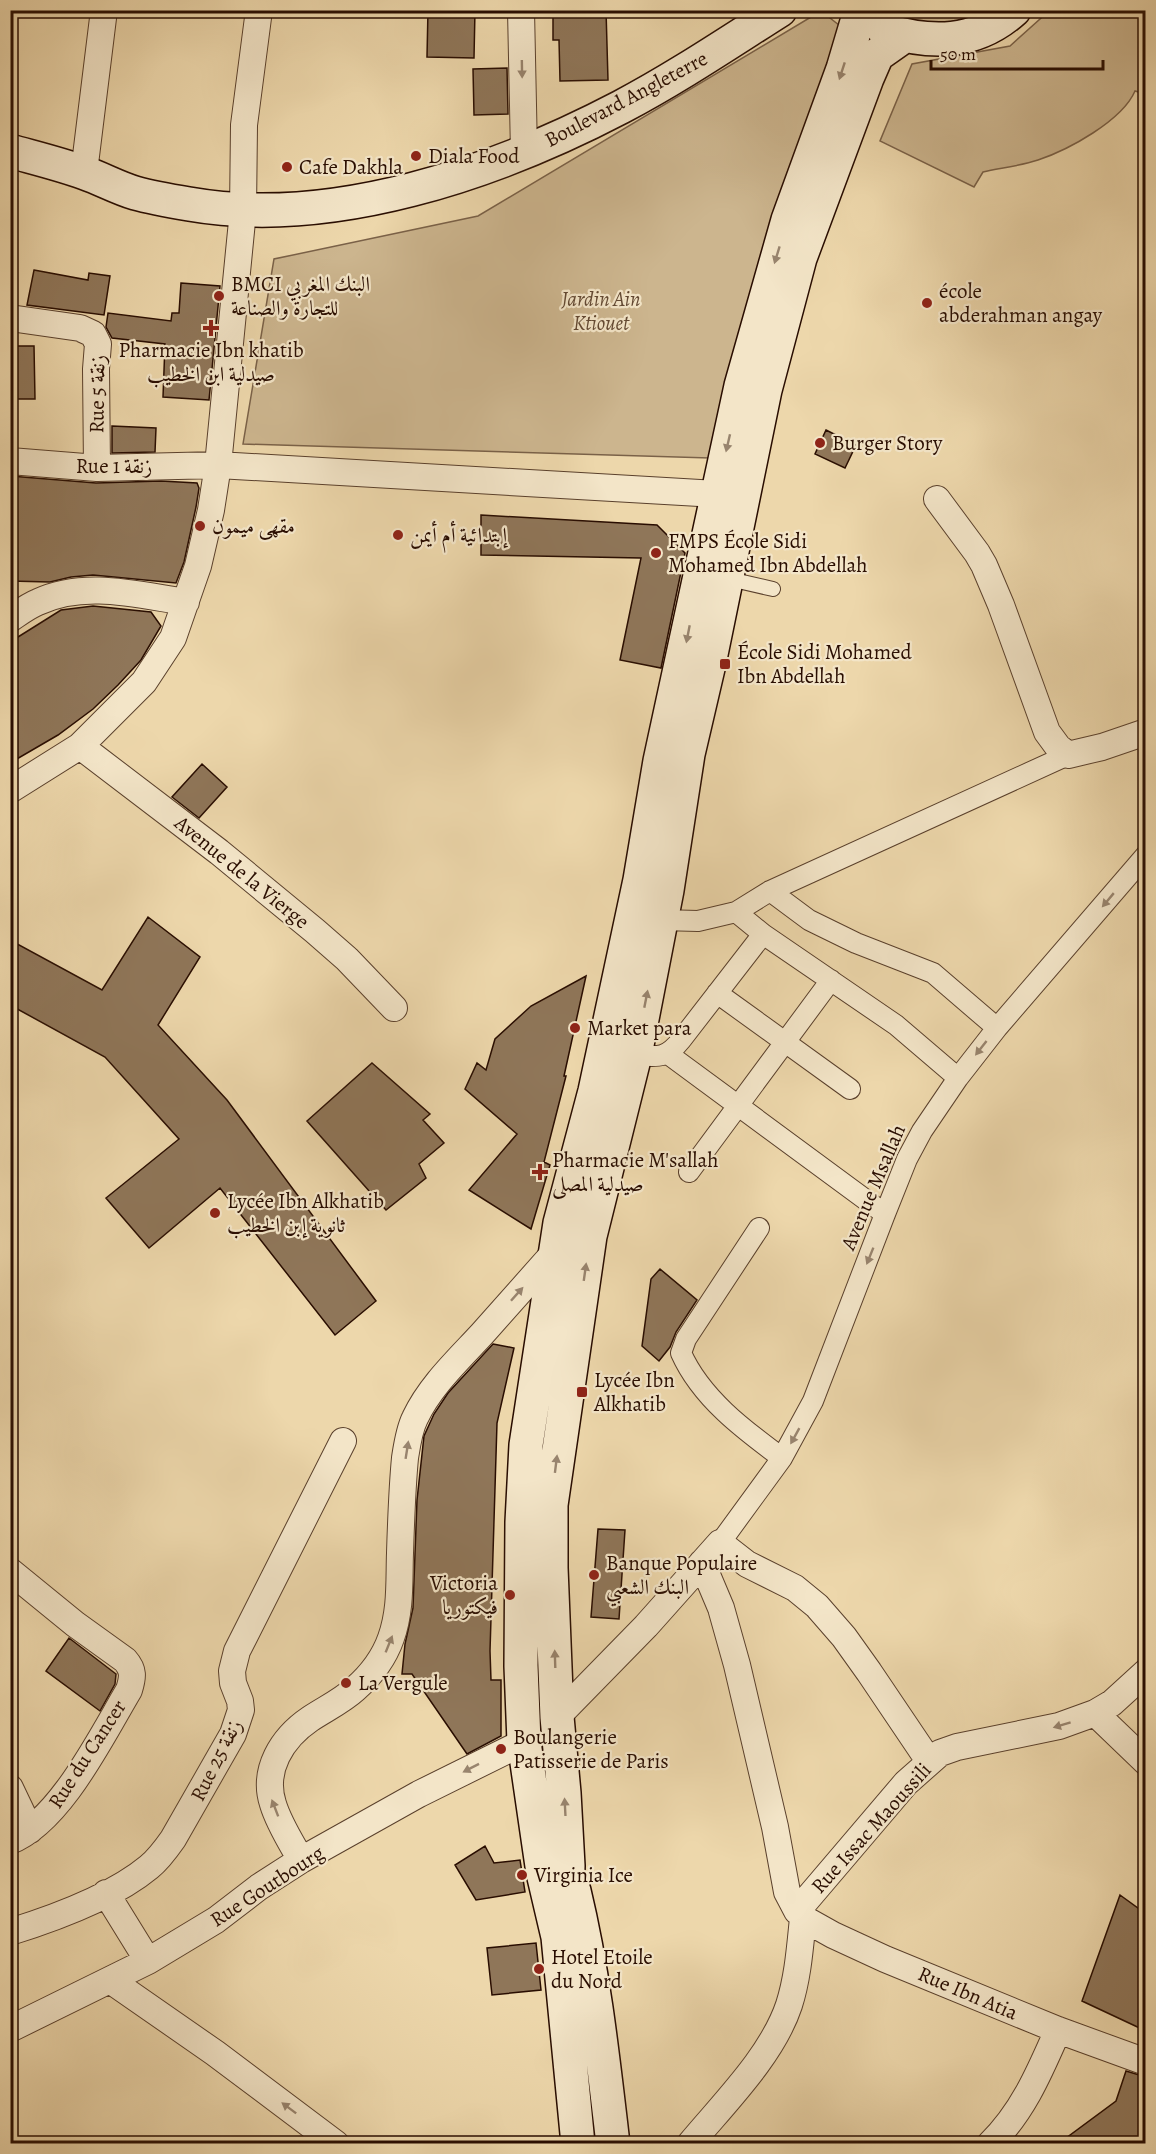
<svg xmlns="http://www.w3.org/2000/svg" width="1156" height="2154" viewBox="0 0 1156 2154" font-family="Alegreya,Amiri,serif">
  <rect width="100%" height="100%" fill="#edd7ab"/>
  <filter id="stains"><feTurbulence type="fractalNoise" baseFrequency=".00333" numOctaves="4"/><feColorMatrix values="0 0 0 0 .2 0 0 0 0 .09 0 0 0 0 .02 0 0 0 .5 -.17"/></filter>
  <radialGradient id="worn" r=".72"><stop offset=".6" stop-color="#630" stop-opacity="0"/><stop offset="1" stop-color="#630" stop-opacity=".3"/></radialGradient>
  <path fill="#ccb58e" stroke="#7a6148" stroke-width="1.5" d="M821 11 844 29 710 458 243 444 274 259 478 216Z
    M889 11H984C964 23 934 27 911 20 903 18 896 14 889 11Z
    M1049 11H1145V94L1135 91C1122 121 1068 150 1038 160 1020 166 1001 168 983 172L974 187 880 141 912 64 1010 46Z"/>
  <path fill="#8f7659" stroke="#290d01" stroke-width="1.5" d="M428 10H475L474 58 427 57Z
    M553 10H606L608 80 560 81 559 40H553Z
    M507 68 508 114 474 115 473 69Z
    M34 270 88 280 89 273 110 276 104 315 27 305Z
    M181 283 220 286 209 400 163 397 165 344 112 338 106 327 108 313 171 321 172 313H179Z
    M10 346H34L35 399H11Z
    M112 426 156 428 155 452 112 453Z
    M826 430 856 445 845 468 815 454Z
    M10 476 96 483 161 481 197 483 199 488 196 507 184 562 176 583 93 575 71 577 50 582 10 581Z
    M481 515 657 525 685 553 661 668 620 660 641 558 481 555Z
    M93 606 151 612 161 626 141 660 118 685 93 709 58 735 10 763V642L61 610Z
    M202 764 227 787 199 818 172 797Z
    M148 917 200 957 158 1025 227 1100 376 1301 335 1335 220 1188 149 1248 106 1198 179 1139 105 1057 10 1005V940L102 990Z
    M586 976 564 1076H566L544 1162 550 1165 531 1229 469 1190 517 1134 465 1089 477 1063 486 1070 495 1039 531 1006Z
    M372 1063 430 1114 423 1120 444 1143 419 1164 426 1178 386 1210 307 1121Z
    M660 1269 697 1300 676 1332 670 1347 659 1361 642 1346 651 1279Z
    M493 1344 514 1348 497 1423 490 1651 491 1680H501V1736L467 1754 412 1674H402L405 1644 413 1608 417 1500 424 1436 434 1414 448 1393Z
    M598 1529 625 1530 619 1619 591 1617Z
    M69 1638 116 1674 115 1684 100 1711 46 1671Z
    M485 1846 494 1863 520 1860 525 1892 476 1900 455 1865Z
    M1120 1895 1146 1914V2031L1082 2001Z
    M536 1943 541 1990 492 1995 487 1948Z
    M1126 2071 1146 2077V2144H1058L1116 2101Z"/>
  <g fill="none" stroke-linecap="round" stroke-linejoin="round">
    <g stroke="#5a402c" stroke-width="16">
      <path id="service" d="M725 578 773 589"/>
    </g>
    <g stroke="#5a402c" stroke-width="22">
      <path id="pedestrian" d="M770 891 809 920 856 943 933 973 997 1028
        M736 912 763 934 896 1025 958 1078
        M661 920 698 921 736 912 770 891 1068 755
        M717 993 850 1089
        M668 1054 885 1214
        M635 1055C658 1057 666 1059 681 1040L763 934
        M689 1172 831 980
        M759 1228 686 1339 681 1353C701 1398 744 1430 782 1458
        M720 1543 782 1458 813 1401 885 1214 907 1159 922 1131 958 1078 997 1028 1146 855"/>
    </g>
    <g stroke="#5a402c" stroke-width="28">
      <path id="minor" d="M521 10 524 153
        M84 172 104 10
        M10 318 80 328 93 334 98 344 96 369 97 468
        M10 461 97 468 218 465 717 494
        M937 499 977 553 984 565 1001 605 1047 732 1058 747 1068 755 1102 747 1146 732
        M10 619C19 613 28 606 38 602 85 580 138 595 186 602
        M80 746 219 852 315 931 347 959 394 1008
        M10 790 80 746 144 682 173 638 198 566 211 510 218 465 243 211 244 125 259 10
        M702 1563 721 1608 737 1665 775 1827 787 1892 797 1911 808 1921 833 1935 885 1959 1058 2030 1146 2062
        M10 1571 75 1624 125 1660C134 1670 133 1677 129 1690 102 1735 60 1822 10 1841
        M1095 1713 1146 1762
        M557 1717 646 1626 720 1543 747 1564 795 1588 817 1606 844 1637 869 1672 929 1761
        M10 1788 30 1830
        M301 1860C291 1842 279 1824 273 1804 262 1770 282 1738 310 1719 325 1709 342 1701 355 1689 371 1675 384 1658 391 1638 401 1610 399 1582 400 1553 401 1521 402 1489 405 1458 407 1445 409 1430 415 1418 430 1386 458 1360 482 1334 506 1307 530 1280 554 1253
        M106 1893 148 1961
        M797 1911 906 1783 940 1753 957 1747 1059 1726 1095 1713 1112 1703 1146 1672
        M10 1932C55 1918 113 1897 149 1867 159 1859 166 1849 173 1839L233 1734 241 1710 240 1701 233 1683 232 1671 237 1651 343 1441
        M110 1980 215 2053 336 2144
        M10 2029 148 1961 216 1920 259 1887 301 1860 419 1794 524 1742
        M690 2144C724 2103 772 2056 789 2005 798 1977 800 1947 803 1918
        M990 2144C1023 2112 1040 2071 1058 2030"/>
    </g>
    <g stroke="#290d01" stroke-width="36">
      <path id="secondary" d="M884 30C931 44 975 45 1014 10
        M10 151C35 158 60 164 85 173 102 179 118 188 135 193 153 198 171 201 189 204 332 229 495 173 621 107 676 78 728 43 780 10
        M574 1891C594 1974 603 2059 613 2144
        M566 1920 568 1866 564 1793 557 1717 551 1568V1505L590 1236 635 1055 667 890 688 754 709 664 765 390 800 258 867 78 877 55 904 36
        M578 2144 558 1937 543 1873 524 1742 521 1666 522 1522 526 1445 560 1223 595 1091 640 880 660 761 741 386 788 220 843 69 859 15"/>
    </g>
    <use href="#service" stroke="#f3e5c8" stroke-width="14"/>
    <use href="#pedestrian" stroke="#f3e5c8" stroke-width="20"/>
    <use href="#minor" stroke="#f3e5c8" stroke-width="26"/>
    <use href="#secondary" stroke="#f3e5c8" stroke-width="33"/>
  </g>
  <defs><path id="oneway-solid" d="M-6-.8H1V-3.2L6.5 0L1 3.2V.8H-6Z" transform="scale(1.5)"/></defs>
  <g fill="#98846e">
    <use href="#oneway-solid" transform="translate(522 69) rotate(89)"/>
    <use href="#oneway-solid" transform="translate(842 71) rotate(108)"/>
    <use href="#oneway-solid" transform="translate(777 255) rotate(107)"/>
    <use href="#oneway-solid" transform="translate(728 443) rotate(103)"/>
    <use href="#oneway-solid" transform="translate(688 634) rotate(101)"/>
    <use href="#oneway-solid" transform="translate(1108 900) rotate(130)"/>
    <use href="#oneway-solid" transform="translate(646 999) rotate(-79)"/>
    <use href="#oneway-solid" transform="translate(981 1048) rotate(128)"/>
    <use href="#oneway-solid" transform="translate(870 1256) rotate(112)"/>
    <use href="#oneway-solid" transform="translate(585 1272) rotate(-82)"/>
    <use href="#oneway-solid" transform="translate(517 1294) rotate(-48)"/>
    <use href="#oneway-solid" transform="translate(795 1436) rotate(119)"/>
    <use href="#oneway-solid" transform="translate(407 1450) rotate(-81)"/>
    <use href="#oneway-solid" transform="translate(556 1464) rotate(-83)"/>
    <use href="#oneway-solid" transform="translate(389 1644) rotate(-68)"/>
    <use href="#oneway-solid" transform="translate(555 1659) rotate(-92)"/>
    <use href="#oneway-solid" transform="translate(1062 1725) rotate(163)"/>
    <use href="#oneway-solid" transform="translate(471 1768) rotate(153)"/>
    <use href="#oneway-solid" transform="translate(565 1807) rotate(-93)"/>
    <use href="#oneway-solid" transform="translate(275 1808) rotate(-111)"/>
    <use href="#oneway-solid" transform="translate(289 2108) rotate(-143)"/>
  </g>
  <g fill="#8f2418" stroke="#f3e5c8" stroke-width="2">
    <circle cx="416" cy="156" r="6"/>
    <circle cx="287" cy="167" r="6"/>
    <circle cx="219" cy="296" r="6"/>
    <circle cx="927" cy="303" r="6"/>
    <path d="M208 319h6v6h6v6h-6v6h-6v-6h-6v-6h6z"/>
    <circle cx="820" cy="443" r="6"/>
    <circle cx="200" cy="526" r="6"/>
    <circle cx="398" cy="535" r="6"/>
    <circle cx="656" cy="553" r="6"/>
    <rect x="719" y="658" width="12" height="12" rx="3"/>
    <circle cx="575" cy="1028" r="6"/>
    <path d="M537 1163h6v6h6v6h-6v6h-6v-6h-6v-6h6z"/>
    <circle cx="215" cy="1213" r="6"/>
    <rect x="576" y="1386" width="12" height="12" rx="3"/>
    <circle cx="594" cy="1575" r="6"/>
    <circle cx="510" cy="1595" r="6"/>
    <circle cx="346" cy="1683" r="6"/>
    <circle cx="501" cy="1749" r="6"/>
    <circle cx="522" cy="1875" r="6"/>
    <circle cx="539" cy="1969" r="6"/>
  </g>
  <g text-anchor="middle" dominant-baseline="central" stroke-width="4.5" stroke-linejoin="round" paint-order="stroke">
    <g font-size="21" fill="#290d01" stroke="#f3e5c8">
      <text transform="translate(626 99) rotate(-28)">Boulevard Angleterre</text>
      <text transform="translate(97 394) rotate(-89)">Rue 5 زنقة</text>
      <text x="114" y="466">Rue 1 زنقة</text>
      <text transform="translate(242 872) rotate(39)">Avenue de la Vierge</text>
      <text transform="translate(873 1187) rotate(-67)">Avenue Msallah</text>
      <text transform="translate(87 1754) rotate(-57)">Rue du Cancer</text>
      <text transform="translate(216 1760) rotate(-63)">Rue 25 زنقة</text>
      <text transform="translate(871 1828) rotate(-48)">Rue Issac Maoussili</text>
      <text transform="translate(267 1886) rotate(-33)">Rue Goutbourg</text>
      <text transform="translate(968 1993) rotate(23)">Rue Ibn Atia</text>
    </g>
    <g font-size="21" fill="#290d01" stroke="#f3e5c8" text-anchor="start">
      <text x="428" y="156">Diala Food</text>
      <text x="299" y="167">Cafe Dakhla</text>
      <text x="231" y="284">BMCI البنك المغربي<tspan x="231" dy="24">للتجارة والصناعة</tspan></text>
      <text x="939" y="291">école<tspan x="939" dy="24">abderahman angay</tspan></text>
      <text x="211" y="350" text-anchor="middle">Pharmacie Ibn khatib<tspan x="211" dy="24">صيدلية ابن الخطيب</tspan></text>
      <text x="832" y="443">Burger Story</text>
      <text x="212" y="526">مقهى ميمون</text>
      <text x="410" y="535">إبتدائية أم أيمن</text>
      <text x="668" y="541">FMPS École Sidi<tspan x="668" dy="24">Mohamed Ibn Abdellah</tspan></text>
      <text x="737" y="652">École Sidi Mohamed<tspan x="737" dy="24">Ibn Abdellah</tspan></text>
      <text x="587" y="1028">Market para</text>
      <text x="552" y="1160">Pharmacie M'sallah<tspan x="552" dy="24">صيدلية المصلى</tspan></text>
      <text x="227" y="1201">Lycée Ibn Alkhatib<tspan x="227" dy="24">ثانوية إبن الخطيب</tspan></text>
      <text x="594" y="1380">Lycée Ibn<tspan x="594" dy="24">Alkhatib</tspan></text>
      <text x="606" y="1563">Banque Populaire<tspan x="606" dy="24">البنك الشعبي</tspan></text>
      <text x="498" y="1583" text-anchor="end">Victoria<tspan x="498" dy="24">فيكتوريا</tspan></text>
      <text x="358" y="1683">La Vergule</text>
      <text x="513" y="1737">Boulangerie<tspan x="513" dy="24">Patisserie de Paris</tspan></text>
      <text x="534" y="1875">Virginia Ice</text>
      <text x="551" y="1957">Hotel Etoile<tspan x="551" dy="24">du Nord</tspan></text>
    </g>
    <g font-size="21" font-style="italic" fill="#624832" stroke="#f3e5c8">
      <text x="601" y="299">Jardin Ain<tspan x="601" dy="24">Ktiouet</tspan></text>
    </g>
  </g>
  <rect width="1156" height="2154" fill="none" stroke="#edd7ab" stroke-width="36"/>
  <rect x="12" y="12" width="1132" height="2130" fill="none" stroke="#290d01" stroke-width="3"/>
  <rect x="18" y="18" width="1120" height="2118" fill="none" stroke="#290d01" stroke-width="1.5"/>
  <path d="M931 60v9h172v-9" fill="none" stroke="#290d01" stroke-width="3"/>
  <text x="940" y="60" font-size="18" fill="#290d01" stroke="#f3e5c8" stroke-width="4.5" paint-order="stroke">50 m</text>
  <rect width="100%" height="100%" filter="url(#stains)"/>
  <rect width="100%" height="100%" fill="url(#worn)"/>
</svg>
